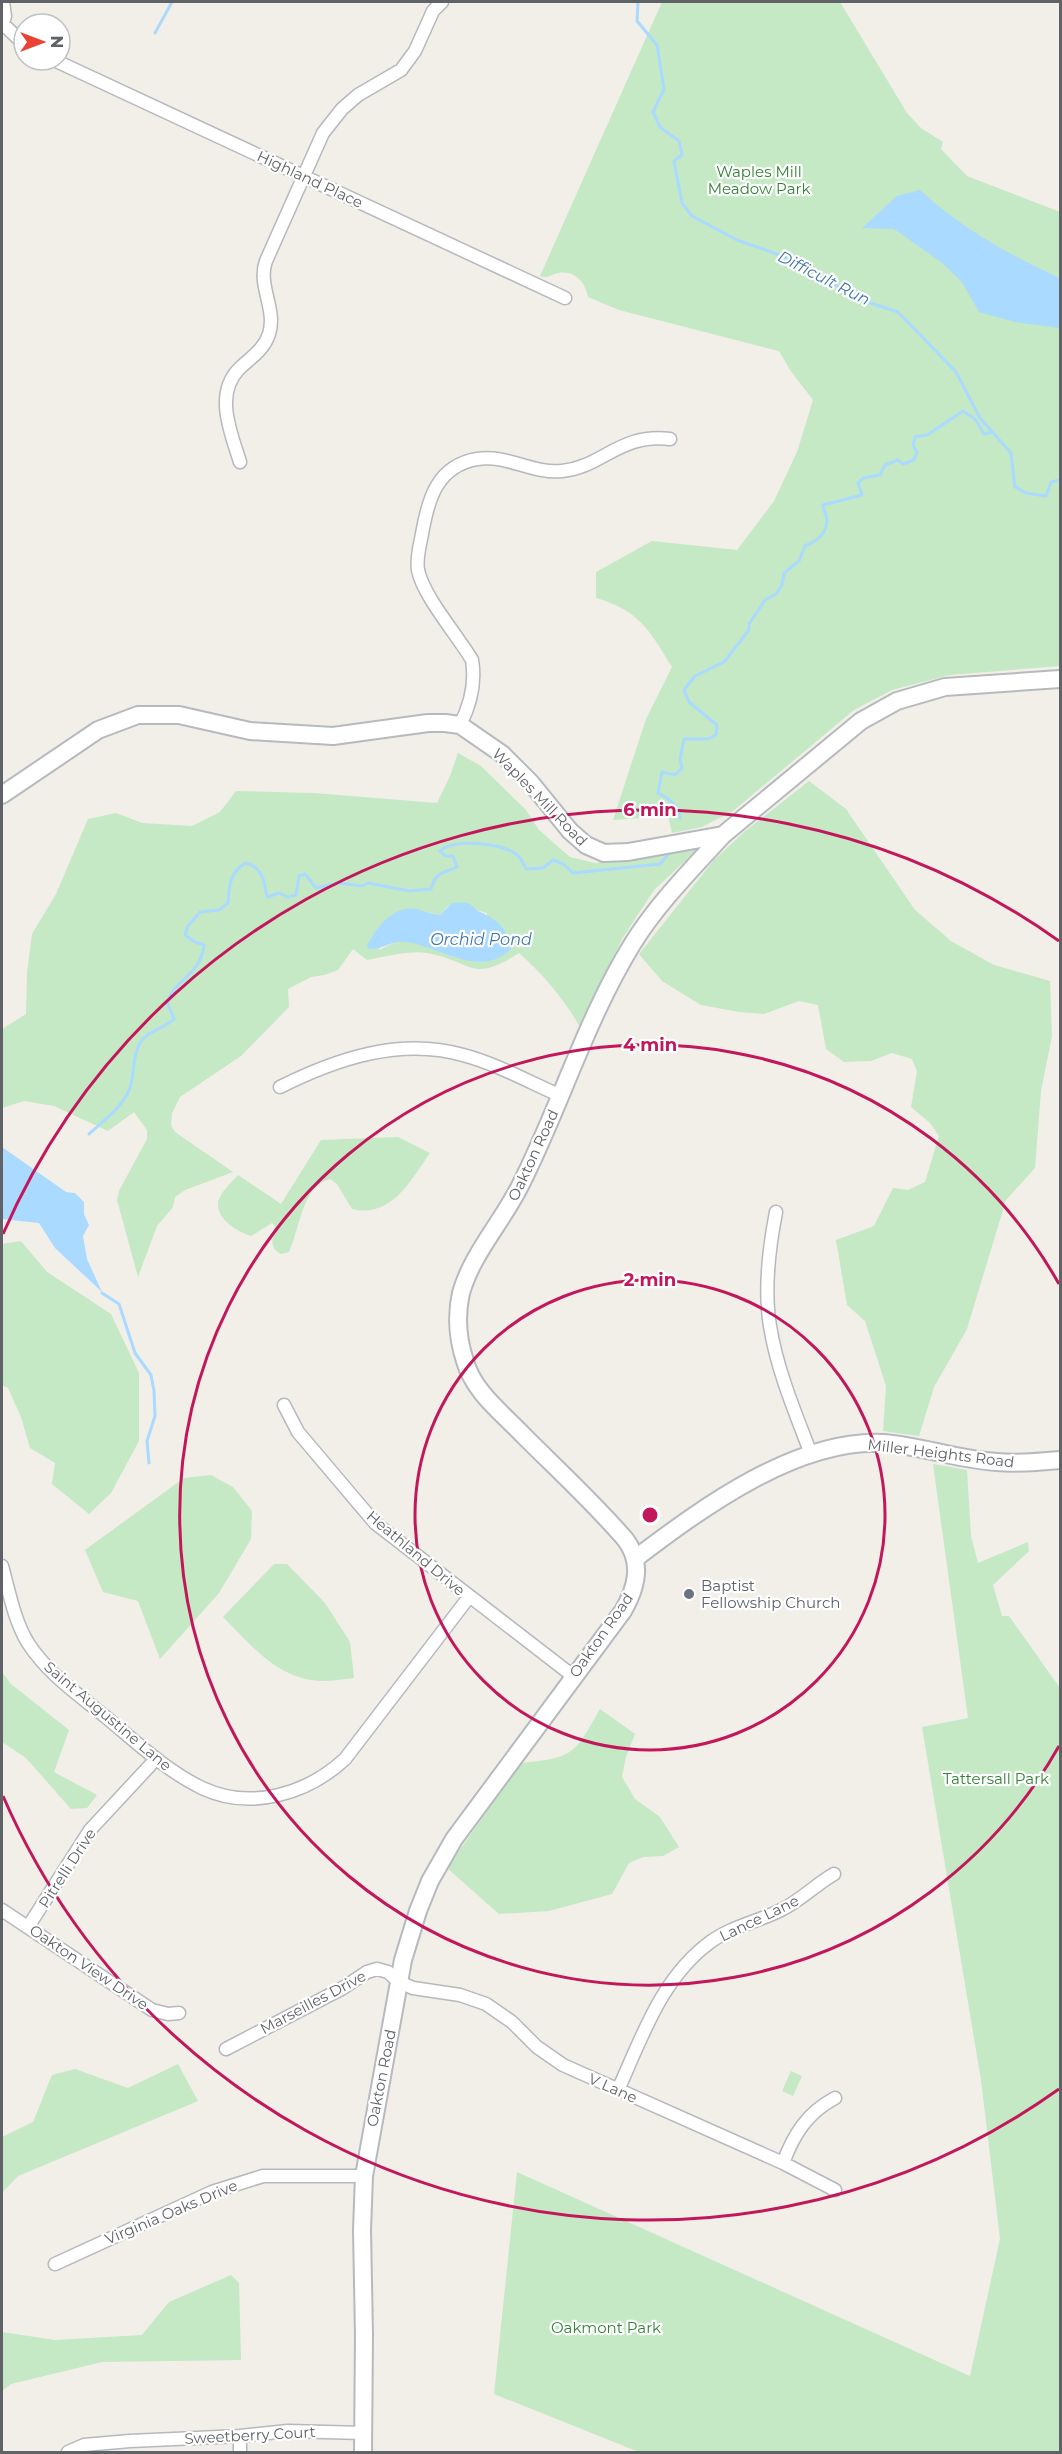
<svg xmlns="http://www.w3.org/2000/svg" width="1062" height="2454" viewBox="0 0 1062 2454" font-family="Montserrat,sans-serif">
  <rect width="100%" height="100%" fill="#f1efe8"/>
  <path fill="#c5e8c5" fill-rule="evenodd" d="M662 2H840L907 113 921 128 943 142 941 149 967 176 1060 212V666L950 675 892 690 854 710 733 811 702 827 672 833 668 816 613 820 646 719 672 667C650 631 639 610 596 598V572L652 541 737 550 774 501 797 452 813 400 790 370 779 351 619 310 588 297C585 282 575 270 558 273 550 275 547 279 540 276Z
    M458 753 481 766 526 810 539 830 570 857 595 863 658 856 699 848 654 890 622 939 580 1027C564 999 543 974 519 953 471 984 474 962 427 953 412 950 382 957 367 960L353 949 338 970 324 975 311 977 288 989 289 1007 241 1056 180 1097 172 1113 171 1125 175 1132 233 1172 185 1190 175 1197 173 1207 157 1226 138 1277 117 1200 119 1191 147 1139V1130L134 1112 108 1131 54 1106 24 1101 2 1108V1029L26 1014 27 973 32 934 56 894 88 819 116 813 142 823 192 826 220 812 236 791 314 793 437 803 450 776ZM466 903 476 910 487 913 482 962C454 960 425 940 401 941 394 942 386 947 379 950L390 916C411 905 418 911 440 915L448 906Z
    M809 781 846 809 915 910 951 941 994 965 1050 981 1052 1036 1041 1091 1035 1168 1006 1200 967 1329 934 1387 919 1436 883 1431 886 1386 865 1321 847 1305 836 1240 874 1226 893 1188 908 1190 925 1182 939 1136 930 1123 911 1107 917 1071 912 1059 892 1053 871 1061 844 1062 826 1049 818 1005 799 1001 764 1014 739 1012 701 1005 662 981 639 954 714 860 744 832Z
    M398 1137 430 1153C411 1180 391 1219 352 1209L337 1184 330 1179C302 1186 300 1228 289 1252L281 1254C268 1247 273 1238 275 1226L272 1223 251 1236C237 1231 217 1220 218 1203 219 1193 232 1182 238 1175L281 1204 321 1140Z
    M21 1241 47 1272 111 1314 139 1373V1441L111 1493 89 1514 52 1484 55 1463 30 1448 21 1417 8 1388 2 1385V1244Z
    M933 1464 967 1470 971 1536 978 1563 1028 1542 1029 1551 993 1585 1002 1616H1009L1060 1688V2452H639L494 2394 517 2172 970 2376 1000 2239 981 2080 922 1727 968 1718Z
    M211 1475 233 1487 252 1511 251 1539 219 1593 160 1659 138 1601 103 1592 85 1550 184 1478Z
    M274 1564H287L325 1603 350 1642 354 1678C343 1679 332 1681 322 1681 278 1680 251 1645 223 1617Z
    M2 1672 11 1684 69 1730 54 1772 97 1795 87 1808 71 1809 26 1758 2 1742Z
    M600 1709 635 1734 626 1757 622 1777 635 1799 660 1817 679 1847 663 1856 643 1857 629 1863 612 1894 549 1911 499 1914 447 1868 521 1763C575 1758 574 1754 600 1709Z
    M178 2064 198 2101 18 2176 2 2193V2137L33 2122 52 2075 75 2069 128 2088Z
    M791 2071 802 2076 793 2096 782 2091Z
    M231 2275 239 2283 241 2360 102 2362 11 2384 2 2391V2332L55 2340 142 2335 169 2302Z"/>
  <path fill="#aadaff" d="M920 190C959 227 1011 256 1060 278V328L1015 322 979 312 962 282 941 262 894 229 862 228 897 196Z
    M452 903C457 903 462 902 467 903 472 904 474 909 478 911 497 919 508 928 511 949 479 980 439 945 405 942 392 940 382 950 369 949L367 946C376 928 393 905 417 909 424 911 432 914 440 915Z
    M2 1147 66 1192 75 1193 84 1202V1214L89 1225 83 1236 87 1259 102 1292 55 1248 39 1223 2 1219Z"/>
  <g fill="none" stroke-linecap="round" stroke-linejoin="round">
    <path stroke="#aadaff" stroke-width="3" d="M638 2 637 21 657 45 664 89 653 112 660 127 679 141 682 155 674 161 682 203 692 216 737 240 791 259 861 300 898 312 956 372 980 418 1011 453 1015 487 1026 493 1046 496 1051 482 1060 480
      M155 33 172 2
      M680 818C678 805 670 799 658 793L662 772 675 775 682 768 680 759 684 739H708L716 735 717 725 689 702 684 690 695 676 724 662 749 630V624L765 600 776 594 782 585 784 573 799 561 805 546C817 541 827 534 827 520 827 515 823 511 823 505L862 495 858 483 863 478 880 475 885 465 898 460 903 464 914 460 917 452 913 445 915 437 927 435 963 411 975 419 984 434 992 432
      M89 1134C103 1121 127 1104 131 1084 134 1072 133 1054 140 1043 148 1030 164 1029 174 1019L167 1002C176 978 201 975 204 945L195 942 185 935 188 926 200 912 219 910 228 903C229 885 230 873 245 863 263 867 264 881 267 897L279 893 288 897 296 895 299 876 305 874 316 888 338 883 362 886 368 883 409 891 431 889C437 870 442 874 457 867L453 856H445L440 851C454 838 501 843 516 854 521 857 523 864 526 869L543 868 553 860 563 864 573 873 660 864 671 851
      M102 1293 119 1304 135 1353 151 1375 154 1391 155 1416 147 1441 149 1463"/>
    <g stroke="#b5b8bc" stroke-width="15">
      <path id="street" d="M3 24 24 44
        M2 27 5 16 3 2
        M54 60 565 298
        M240 462C231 433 214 394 239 369 250 358 264 350 269 334 277 309 257 285 266 261L323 133 342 109 358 95 401 70 415 51 433 11 442 2
        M460 725C471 704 476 684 472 660 458 636 423 596 418 570 416 558 420 545 422 534 428 499 437 466 477 459 507 454 532 474 562 471 603 467 619 433 670 439
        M280 1087C336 1059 400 1037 463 1055 497 1064 529 1082 561 1096
        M776 1212C769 1248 764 1290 770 1326 777 1370 795 1412 811 1454
        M284 1405 298 1432 375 1523 573 1676
        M2 1566C9 1591 14 1620 28 1643 48 1674 79 1695 107 1718 137 1743 167 1771 202 1788 251 1811 307 1794 345 1759L469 1597
        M2 1910 152 2010 168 2014 179 2013
        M28 1927 90 1830 156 1759
        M226 2049 343 1988 367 1972 377 1969 388 1972 399 1982 413 1988 460 1995 486 2004 512 2022 537 2047 563 2065 783 2163 835 2190
        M618 2090C642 2037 661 1979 709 1943 730 1927 757 1922 781 1910 800 1901 815 1885 834 1874
        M783 2163C794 2134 807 2113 835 2098
        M55 2264 212 2192 263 2176H364
        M240 2436V2452
        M68 2452 84 2445 130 2441 240 2436 288 2431 363 2433"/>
    </g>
    <g stroke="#b6babf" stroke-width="20">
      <path id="secondary" d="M2 795 98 730 138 715H179L250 731 333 736 428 723H445L460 725 502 754 531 783 570 831 586 845 604 853 628 852 723 835 861 721 897 701 945 687 1060 679
        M636 1558C702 1508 797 1438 884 1443 922 1446 959 1460 997 1462 1018 1464 1039 1462 1060 1460
        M363 2452 364 2335 362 2230 364 2176 403 1960 418 1911 430 1881 454 1839 623 1611C637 1587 643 1562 625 1539 593 1502 557 1469 523 1435 502 1413 473 1391 465 1361 458 1340 456 1315 461 1293 472 1254 502 1222 520 1186 560 1107 586 1019 633 943 658 903 692 869 723 835"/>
    </g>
    <use href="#street" stroke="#fff" stroke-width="12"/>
    <use href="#secondary" stroke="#fff" stroke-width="16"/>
  </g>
  <g fill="none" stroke="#c2185b" stroke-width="3">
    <circle cx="650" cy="1515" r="235"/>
    <path d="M1059 1746A470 470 0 1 1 1059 1284"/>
    <path d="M1059 2089A705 705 0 0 1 3 1796M3 1234A705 705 0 0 1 1059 941"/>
  </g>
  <circle fill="#6b7280" stroke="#fff" stroke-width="2" cx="689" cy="1594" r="6"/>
  <g text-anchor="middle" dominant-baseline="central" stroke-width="4.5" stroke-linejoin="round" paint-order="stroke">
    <g font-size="15" fill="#348238" stroke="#fff">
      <text x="759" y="171">Waples Mill<tspan x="759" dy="17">Meadow Park</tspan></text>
      <text x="996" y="1778">Tattersall Park</text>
      <text x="606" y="2327">Oakmont Park</text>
    </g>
    <g font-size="15" fill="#5f6368" stroke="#fff">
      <text transform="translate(310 179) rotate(25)">Highland Place</text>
      <text transform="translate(540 797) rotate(46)">Waples Mill Road</text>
      <text transform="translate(533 1155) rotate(-65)">Oakton Road</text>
      <text transform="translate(941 1453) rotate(7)">Miller Heights Road</text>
      <text transform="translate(416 1553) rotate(40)">Heathland Drive</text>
      <text transform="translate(601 1635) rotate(-55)">Oakton Road</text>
      <text transform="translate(108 1716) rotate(40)">Saint Augustine Lane</text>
      <text transform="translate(67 1868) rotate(-57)">Pitrelli Drive</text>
      <text transform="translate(759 1918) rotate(-26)">Lance Lane</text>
      <text transform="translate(89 1967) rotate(34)">Oakton View Drive</text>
      <text transform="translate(313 2002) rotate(-28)">Marseilles Drive</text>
      <text transform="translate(381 2078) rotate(-79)">Oakton Road</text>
      <text transform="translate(613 2088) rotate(24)">V Lane</text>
      <text transform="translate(171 2212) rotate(-23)">Virginia Oaks Drive</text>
      <text transform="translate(250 2435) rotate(-3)">Sweetberry Court</text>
    </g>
    <g font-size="15" fill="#5b616d" stroke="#fff" text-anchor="start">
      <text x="701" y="1585">Baptist<tspan x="701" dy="17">Fellowship Church</tspan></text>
    </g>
    <g font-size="16" font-style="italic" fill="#4174aa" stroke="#fff">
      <text transform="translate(824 278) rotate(27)">Difficult Run</text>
      <text x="481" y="939">Orchid Pond</text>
    </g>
  </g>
  <circle cx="650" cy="1515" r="9" fill="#c2185b" stroke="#fff" stroke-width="3"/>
  <g font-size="18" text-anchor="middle" font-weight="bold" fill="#c2185b" stroke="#fff" stroke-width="4.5" stroke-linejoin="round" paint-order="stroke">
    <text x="650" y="816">6 min</text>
    <text x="650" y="1051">4 min</text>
    <text x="650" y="1286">2 min</text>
  </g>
  <rect width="1062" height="2454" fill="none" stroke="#5f6368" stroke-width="6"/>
  <g transform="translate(42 42) rotate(90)"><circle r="28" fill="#ffffff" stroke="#bfc1c3" stroke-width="1.5"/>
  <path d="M0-4.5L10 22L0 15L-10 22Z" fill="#ea4335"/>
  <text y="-9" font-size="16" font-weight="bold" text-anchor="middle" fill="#5f6368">N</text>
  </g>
</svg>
